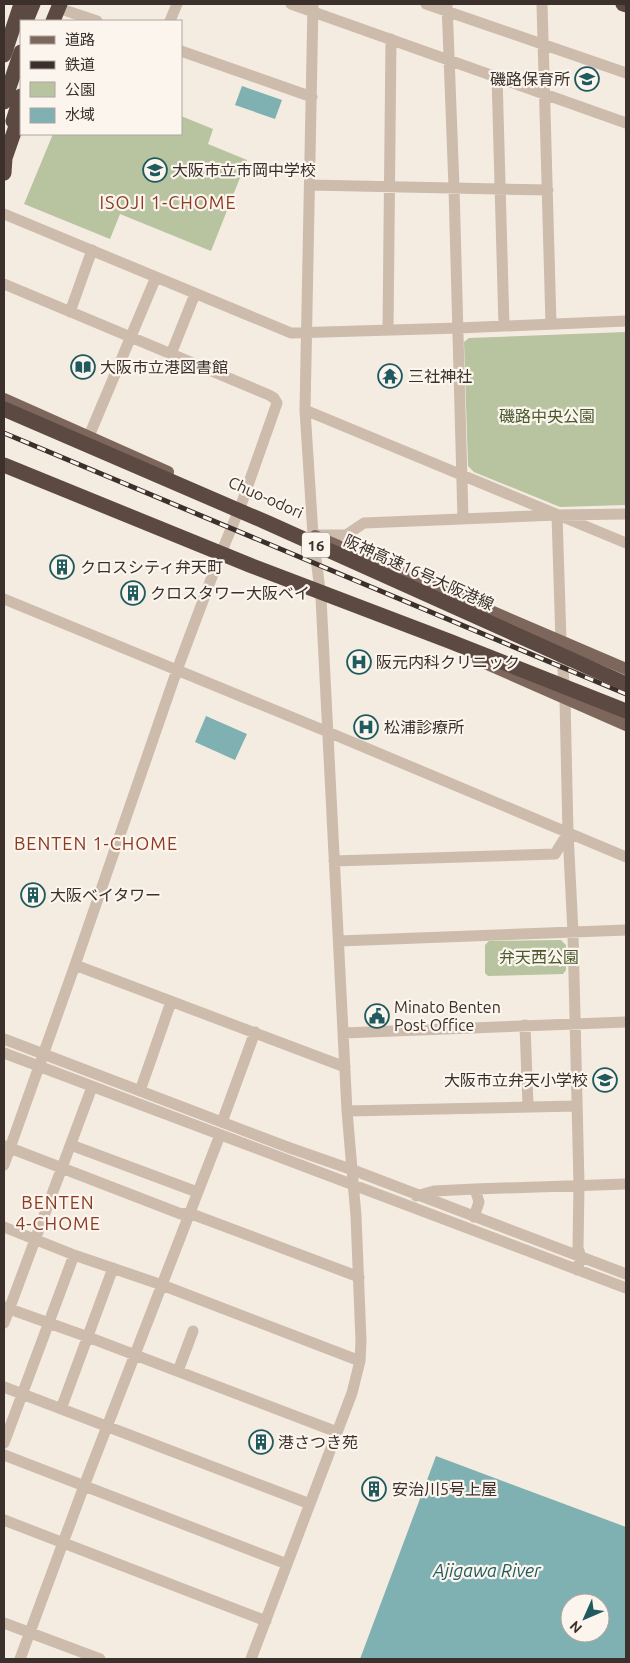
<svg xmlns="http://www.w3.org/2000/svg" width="630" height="1663" viewBox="0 0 630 1663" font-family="Ubuntu,'Noto Sans JP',sans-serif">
  <rect width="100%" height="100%" fill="#f4ebe1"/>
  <path fill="#b8c4a0" d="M181 116 213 129 208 144 247 160 211 251 120 214 110 239 24 204 53 134H181Z
    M626 332V505L560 507 474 472 468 466 464 342 469 338Z
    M561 940 566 945V970L563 974 488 976 485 973V945L489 941Z"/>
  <path fill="#7fb0b2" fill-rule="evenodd" d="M242 86 282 100 275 119 235 105Z
    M206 716 247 734 235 760 195 742Z
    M436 1456 626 1527V1659H360ZM570 1603H600V1633H570Z"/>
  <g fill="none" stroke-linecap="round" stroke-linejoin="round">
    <path stroke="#cdbbac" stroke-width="11" d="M291 4 626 123
      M426 4 626 73
      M447 4 454 187 463 519
      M542 4 551 324
      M67 11 97 21
      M170 21 177 4
      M181 51 312 97
      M497 76 504 326
      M310 185 548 190
      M4 214 291 333 459 328 626 321
      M4 284 269 395 274 398 277 403 241 505 219 558 177 670 75 965 4 1165
      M70 312 92 250
      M388 330 391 39
      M171 354 195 294
      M305 410 626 543
      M89 436 156 277
      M557 515 561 641 565 699 568 833 573 933 579 1185 578 1248 581 1257 577 1270
      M315 535H346L364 523 557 515 626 514
      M4 599 328 732 626 857
      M334 861 555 854 568 833
      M339 941 626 930
      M75 965 345 1067
      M525 1025 528 1106
      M343 1033 626 1022
      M4 1039 290 1148 353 1170 626 1274
      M4 1053 626 1288
      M140 1091 171 1002
      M347 1111 577 1106
      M222 1122 255 1032
      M71 1145 197 1192
      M5 1146 181 1214 189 1213 359 1277
      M416 1196 434 1191 475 1189 626 1184
      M474 1217 479 1202 475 1189
      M4 1227 74 1255 162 1285 360 1361
      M4 1307 88 1337 337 1432
      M4 1323 92 1087
      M178 1371 193 1331
      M4 1387 310 1504
      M61 1409 113 1268
      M4 1443 74 1255
      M4 1455 287 1564
      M4 1520 266 1621
      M4 1623 100 1659
      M20 1659 84 1486 220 1135
      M251 1659 352 1393 360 1361 361 1341 356 1216 347 1111 321 598 313 535 305 410 313 4"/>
    <path stroke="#7d675c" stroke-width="12" d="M4 399 168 472
      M315 536 626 669
      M478 660 626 725"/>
    <path stroke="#5c4a42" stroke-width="15" d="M623 4 626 5
      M26 21 33 4
      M53 21 60 4
      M4 55 21 4
      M4 102 21 52
      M13 121 21 96
      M4 173 5 158 21 112"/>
    <g stroke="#3b302b" stroke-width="5">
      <path id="rail" d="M4 433 626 694"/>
    </g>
    <use href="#rail" stroke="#fbf5ee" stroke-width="3" stroke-dasharray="9" stroke-linecap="butt"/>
    <path stroke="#5c4a42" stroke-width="15" d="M4 409 268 523 626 684
      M4 465 252 566 449 641 626 711"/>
  </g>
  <defs>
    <g id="school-ring" transform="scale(1.25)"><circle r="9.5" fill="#fbf5ee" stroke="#1f5a5e" stroke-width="1.5"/><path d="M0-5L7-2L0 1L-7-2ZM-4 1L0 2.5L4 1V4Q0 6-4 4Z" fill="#1f5a5e"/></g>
    <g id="library-ring" transform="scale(1.25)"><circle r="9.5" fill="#fbf5ee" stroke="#1f5a5e" stroke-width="1.5"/><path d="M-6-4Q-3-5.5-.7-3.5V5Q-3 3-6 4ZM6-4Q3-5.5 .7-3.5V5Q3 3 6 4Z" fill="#1f5a5e"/></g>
    <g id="temple-ring" transform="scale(1.25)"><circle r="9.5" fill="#fbf5ee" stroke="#1f5a5e" stroke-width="1.5"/><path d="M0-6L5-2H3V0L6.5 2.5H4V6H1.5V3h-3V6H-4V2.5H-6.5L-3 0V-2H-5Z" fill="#1f5a5e"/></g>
    <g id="building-ring" transform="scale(1.25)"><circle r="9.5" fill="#fbf5ee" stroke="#1f5a5e" stroke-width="1.5"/><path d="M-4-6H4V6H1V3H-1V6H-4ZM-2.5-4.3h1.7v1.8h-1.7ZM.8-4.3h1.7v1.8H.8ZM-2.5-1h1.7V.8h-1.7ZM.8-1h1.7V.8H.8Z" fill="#1f5a5e"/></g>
    <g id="hospital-ring" transform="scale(1.25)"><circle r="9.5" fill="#fbf5ee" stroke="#1f5a5e" stroke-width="1.5"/><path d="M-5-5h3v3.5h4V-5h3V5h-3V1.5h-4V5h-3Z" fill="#1f5a5e"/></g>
    <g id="civic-ring" transform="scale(1.25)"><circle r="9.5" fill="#fbf5ee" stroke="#1f5a5e" stroke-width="1.5"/><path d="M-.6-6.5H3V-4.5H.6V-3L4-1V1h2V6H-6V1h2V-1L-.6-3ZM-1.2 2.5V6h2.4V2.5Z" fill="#1f5a5e"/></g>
  </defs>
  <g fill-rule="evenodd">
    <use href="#school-ring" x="587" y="79"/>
    <use href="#school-ring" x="155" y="170"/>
    <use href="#library-ring" x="83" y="367"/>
    <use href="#temple-ring" x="390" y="376"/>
    <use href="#building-ring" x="62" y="567"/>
    <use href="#building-ring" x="133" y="593"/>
    <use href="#hospital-ring" x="359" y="662"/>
    <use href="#hospital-ring" x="366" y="727"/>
    <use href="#building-ring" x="33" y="895"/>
    <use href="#civic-ring" x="377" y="1016"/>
    <use href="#school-ring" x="605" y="1080"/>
    <use href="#building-ring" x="261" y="1442"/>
    <use href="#building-ring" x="374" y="1489"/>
  </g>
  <g text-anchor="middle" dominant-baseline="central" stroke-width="4.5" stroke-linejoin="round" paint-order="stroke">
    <rect fill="#fbf5ee" stroke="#756b66" stroke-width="1" x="302" y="532.5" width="28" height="25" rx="4"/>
    <g font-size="15" font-weight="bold" fill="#3b302b">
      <text x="316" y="545">16</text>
    </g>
    <g font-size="16" fill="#3b302b" stroke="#fbf5ee" text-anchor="start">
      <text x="570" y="79" text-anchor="end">磯路保育所</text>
      <text x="172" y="170">大阪市立市岡中学校</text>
      <text x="100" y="367">大阪市立港図書館</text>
      <text x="408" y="376">三社神社</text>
      <text x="80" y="567">クロスシティ弁天町</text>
      <text x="150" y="593">クロスタワー大阪ベイ</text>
      <text x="376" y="662">阪元内科クリニック</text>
      <text x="384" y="727">松浦診療所</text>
      <text x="50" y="895">大阪ベイタワー</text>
      <text x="394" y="1007">Minato Benten<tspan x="394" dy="18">Post Office</tspan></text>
      <text x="588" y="1080" text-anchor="end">大阪市立弁天小学校</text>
      <text x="278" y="1442">港さつき苑</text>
      <text x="392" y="1489">安治川5号上屋</text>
    </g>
    <g font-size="16" fill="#4a5a2e" stroke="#fbf5ee">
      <text x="547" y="416">磯路中央公園</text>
      <text x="539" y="957">弁天西公園</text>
    </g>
    <g font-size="16" fill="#3b302b" stroke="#fbf5ee">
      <text transform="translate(266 497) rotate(24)">Chuo-odori</text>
      <text transform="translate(419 572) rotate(24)">阪神高速16号大阪港線</text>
    </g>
    <g font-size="18" letter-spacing="1" fill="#8c3b22" stroke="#fbf5ee">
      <text x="168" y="202">ISOJI 1-CHOME</text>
      <text x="96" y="843">BENTEN 1-CHOME</text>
      <text x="58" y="1202">BENTEN<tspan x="58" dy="21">4-CHOME</tspan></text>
    </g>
    <g font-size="18" font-style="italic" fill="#1f5a5e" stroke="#fbf5ee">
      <text x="487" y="1570">Ajigawa River</text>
    </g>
  </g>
  <rect width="630" height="1663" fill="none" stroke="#3b302b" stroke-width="10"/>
  <rect x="20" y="20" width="162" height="115" fill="#fbf5ee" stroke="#aea6a0"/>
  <rect x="30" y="36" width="25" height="8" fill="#7d675c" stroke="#aea6a0"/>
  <text x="65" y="45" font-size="15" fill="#3b302b">道路</text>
  <rect x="30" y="61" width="25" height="8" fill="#3b302b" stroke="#aea6a0"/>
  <text x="65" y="70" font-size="15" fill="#3b302b">鉄道</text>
  <rect x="30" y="82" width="25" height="15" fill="#b8c4a0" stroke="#aea6a0"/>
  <text x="65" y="95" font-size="15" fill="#3b302b">公園</text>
  <rect x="30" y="108" width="25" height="15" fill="#7fb0b2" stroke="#aea6a0"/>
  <text x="65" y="120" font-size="15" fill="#3b302b">水域</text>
  <g transform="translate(585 1618) rotate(225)"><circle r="24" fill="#fbf5ee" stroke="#aea6a0"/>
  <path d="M0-4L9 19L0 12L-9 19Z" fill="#1f5a5e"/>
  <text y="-8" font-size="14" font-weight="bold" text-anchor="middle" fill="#3b302b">N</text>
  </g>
</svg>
